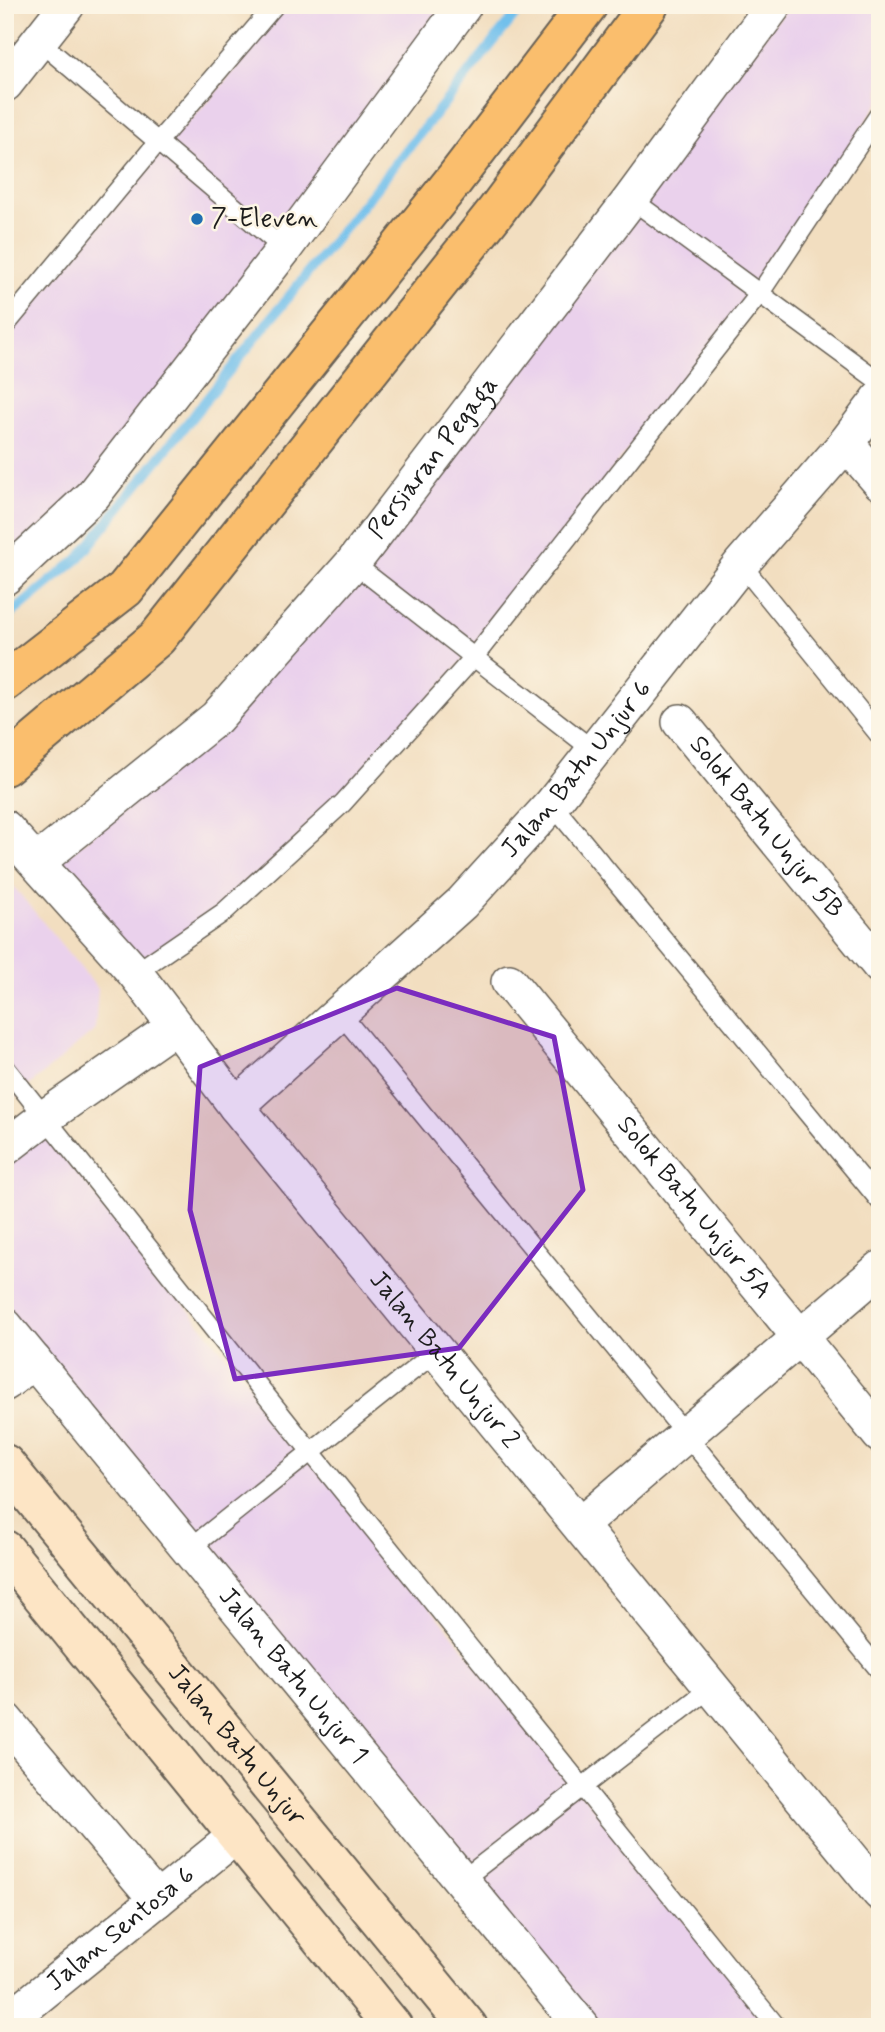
<svg xmlns="http://www.w3.org/2000/svg" width="885" height="2032" viewBox="0 0 885 2032" font-family="Mynerve,sans-serif">
  <rect width="100%" height="100%" fill="#fcf5e5"/>
  <filter id="ink" filterUnits="userSpaceOnUse"><feTurbulence type="fractalNoise" baseFrequency=".0143" numOctaves="2"/><feDisplacementMap in="SourceGraphic" scale="14" xChannelSelector="R" yChannelSelector="G"/><feConvolveMatrix kernelMatrix="1 2 1 2 8 2 1 2 1" color-interpolation-filters="sRGB"/></filter>
  <filter id="wash" filterUnits="userSpaceOnUse"><feTurbulence type="fractalNoise" baseFrequency=".00686" numOctaves="4" result="noise"/><feDisplacementMap in="SourceGraphic" scale="28" xChannelSelector="R" yChannelSelector="G"/><feGaussianBlur stdDeviation="1.57" result="paint"/><feColorMatrix in="noise" values="0 0 0 0 0 0 0 0 0 0 0 0 0 0 0 0 0 1.4 0 .05"/><feComposite in="paint" operator="in"/></filter>
  <g filter="url(#wash)">
    <rect width="100%" height="100%" fill="#f2dec0"/>
    <path fill="#ead1ec" d="M286 5H451L79 496 5 558V339L173 138 213 97Z
      M789 5H880V100L757 285 456 668 330 808 219 909 138 961 58 863 227 726Z
      M5 876 98 989 95 1030 5 1106Z
      M45 1133 600 1816 770 2027H598L5 1308V1163Z"/>
    <g fill="none" stroke-linecap="round" stroke-linejoin="round">
      <path stroke="#71c0ec" stroke-width="10" d="M5 619 79 558 523 5"/>
    </g>
  </g>
  <g filter="url(#ink)">
    <g fill="none" stroke-linecap="round" stroke-linejoin="round">
      <g stroke="#676055" stroke-width="21">
        <path id="lane" d="M39 41 284 249
          M631 199 880 382
          M5 326 157 143 275 5
          M353 563 593 750
          M741 564 880 736
          M552 804 880 1201
          M135 973 224 912 343 803 475 656 760 293 880 113
          M340 1013 880 1671
          M5 1067 311 1452 777 2027
          M189 1549 437 1351
          M462 1880 713 1686"/>
      </g>
      <g stroke="#676055" stroke-width="38">
        <g id="street">
          <path d="M5 84 67 5"/>
          <path d="M846 443 880 482"/>
          <path d="M5 577 93 495 284 249 464 5"/>
          <path id="s1" d="M680 722 880 966"/>
          <path id="s2" d="M5 828 135 973 236 1106 880 1893"/>
          <path id="s3" d="M37 862 216 718 353 563 631 199 774 5"/>
          <path id="s4" d="M509 982 880 1435"/>
          <path id="s5" d="M236 1106 462 903 552 804 741 564 846 443 880 398"/>
          <path d="M5 1148 44 1118 174 1027"/>
          <path id="s6" d="M5 1326 582 2027"/>
          <path d="M5 1383 34 1361"/>
          <path d="M580 1525 880 1269"/>
          <path d="M5 1720 157 1900"/>
          <path id="s7" d="M5 2023 237 1835"/>
        </g>
      </g>
      <g stroke="#676055" stroke-width="42">
        <g id="secondary">
          <path id="s8" d="M5 1464 468 2027"/>
          <path d="M5 1550 393 2027"/>
        </g>
      </g>
      <g stroke="#676055" stroke-width="42">
        <path id="primary" d="M5 682 125 589 454 180 588 5
          M5 766 157 638 496 211 649 5"/>
      </g>
      <use href="#lane" stroke="#fff" stroke-width="18"/>
      <use href="#street" stroke="#fff" stroke-width="35"/>
      <use href="#secondary" stroke="#fde5c5" stroke-width="38"/>
      <use href="#primary" stroke="#fabe6d" stroke-width="38"/>
    </g>
  </g>
  <path fill="#7b2cbf" fill-opacity="0.2" stroke="#7b2cbf" stroke-width="5" stroke-linejoin="round" d="M397 988 554 1037 583 1190 459 1348 235 1379 190 1210 200 1067Z"/>
  <circle fill="#1f6fb2" stroke="#fcf5e5" stroke-width="2.5" cx="197" cy="219" r="7"/>
  <g text-anchor="middle" dominant-baseline="central" stroke-width="5" stroke-linejoin="round" paint-order="stroke">
    <g font-size="26" fill="#1c1c1c" stroke="#fcf5e5" text-anchor="start">
      <text x="211" y="219">7-Eleven</text>
    </g>
    <g font-size="26" fill="#1c1c1c" stroke="#fcf5e5">
      <text stroke="none"><textPath href="#s3" startOffset="569">Persiaran Pegaga</textPath></text>
      <text stroke="none"><textPath href="#s5" startOffset="480">Jalan Batu Unjur 6</textPath></text>
      <text stroke="none"><textPath href="#s1" startOffset="136">Solok Batu Unjur 5B</textPath></text>
      <text stroke="none"><textPath href="#s4" startOffset="292">Solok Batu Unjur 5A</textPath></text>
      <text stroke="none"><textPath href="#s2" startOffset="690">Jalan Batu Unjur 2</textPath></text>
      <text stroke="none"><textPath href="#s6" startOffset="453">Jalan Batu Unjur 1</textPath></text>
      <text stroke="none"><textPath href="#s8" startOffset="364">Jalan Batu Unjur</textPath></text>
      <text stroke="none"><textPath href="#s7" startOffset="149">Jalan Sentosa 6</textPath></text>
    </g>
  </g>
  <rect width="885" height="2032" fill="none" stroke="#fcf5e5" stroke-width="28"/>
</svg>
